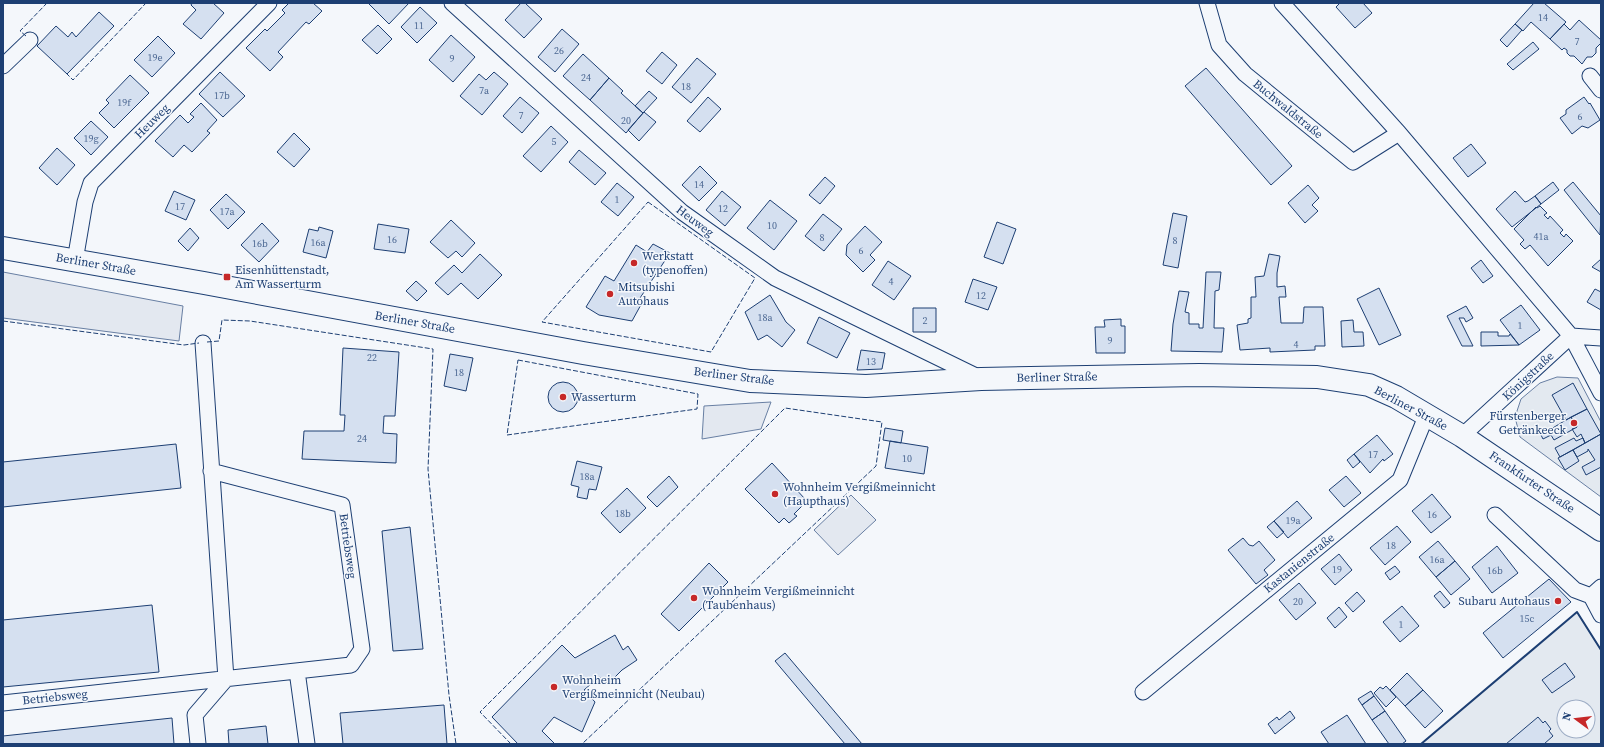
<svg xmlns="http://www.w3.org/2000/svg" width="1604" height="747" viewBox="0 0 1604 747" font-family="'Source Serif 4',serif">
  <rect width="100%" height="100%" fill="#f4f7fb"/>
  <path fill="#e3e9f0" stroke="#687fa3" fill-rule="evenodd" d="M1557 377 1578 378 1601 422V497L1520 437 1515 417 1521 399 1540 383Z
    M1577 612 1601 650V744H1421ZM1564 707H1588V731H1564Z"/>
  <path fill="#e3e8f0" stroke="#687fa3" d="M3 272 183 306 179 341 3 318Z
    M771 402 761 429 702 439 704 406Z
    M851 495 876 520 838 555 814 530Z"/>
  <path fill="#d5e0f0" stroke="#1d3f73" d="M192 3H213L224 13 201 39 183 24 196 10 191 5Z
    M289 3H313L322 11 309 24 306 22 278 52 283 57 270 71 246 48 265 29 267 31 285 13 282 10Z
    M368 3H409L389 24Z
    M521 3H525L542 19 524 38 505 20Z
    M1340 3H1363L1372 13 1355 28 1336 7Z
    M1534 3H1544L1566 22 1550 39 1531 22 1523 31 1515 24Z
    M420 7 437 23 417 43 401 27Z
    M99 12 114 26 67 74 37 46 56 26 68 37 72 32 76 37Z
    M1579 20 1601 40V43L1596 48V53L1592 57H1587L1582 64 1574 56H1570L1567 53V50L1564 48 1562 50 1550 39 1564 24 1570 30Z
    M1515 24 1522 30 1507 47 1500 40Z
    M378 25 392 39 377 54 362 40Z
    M562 29 579 44 555 72 538 57Z
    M451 35 475 57 453 82 429 60Z
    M158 36 175 53 152 77 134 60Z
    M1533 42 1539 49 1513 70 1507 64Z
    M662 52 677 65 662 84 646 71Z
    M583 54 609 78 590 100 563 76Z
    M697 58 716 74 691 103 672 87Z
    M1206 68 1292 166 1271 185 1185 86Z
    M220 72 245 96 223 117 199 94Z
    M494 72 508 84 482 115 460 96 479 74 486 80Z
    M130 75 149 93 114 128 99 113 109 103 106 100Z
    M609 78 623 91 621 93 643 113 626 133 590 100Z
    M649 91 657 98 643 113 635 106Z
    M520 97 539 113 522 133 503 116Z
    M708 97 721 109 700 132 687 121Z
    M1584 97 1589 104 1590 103 1600 120 1588 128 1582 126 1572 134 1560 118 1566 114V110Z
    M201 103 217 120 207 131 210 133 192 152 184 145 173 157 155 141 180 115 188 123 194 117 190 114Z
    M644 112 656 122 639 141 628 130Z
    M91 121 108 137 91 155 74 138Z
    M551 126 568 142 541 172 523 156Z
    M294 133 310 149 294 167 277 152Z
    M1471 144 1486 163 1468 177 1453 158Z
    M57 148 75 165 57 185 39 168Z
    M579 150 606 173 595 185 569 162Z
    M700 166 717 183 699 201 682 185Z
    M825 177 835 186 820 204 809 195Z
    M1553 182 1559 190 1541 204 1535 196Z
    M1573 182 1601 216 1600 235 1564 190Z
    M617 183 634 197 618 216 601 202Z
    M1308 185 1319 198 1312 205 1318 211 1305 223 1288 203Z
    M174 191 195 200 186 220 165 211Z
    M722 191 741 207 725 226 706 210Z
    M1515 191 1525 202 1528 201 1535 196 1541 204 1512 227 1496 209Z
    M226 194 245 212 228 229 210 210Z
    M770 200 797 221 774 250 747 228Z
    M1540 206 1547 213 1544 215 1548 219 1550 216 1563 230 1560 233 1564 237 1566 234 1573 241 1548 266 1530 245 1525 249 1520 244 1524 240 1514 229 1536 207 1537 208Z
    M1173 213 1187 216 1178 268 1163 265Z
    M823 214 842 229 824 251 805 236Z
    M451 220 475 243 462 257 456 251 448 258 430 242Z
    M997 222 1016 229 1003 264 984 257Z
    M262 223 279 241 259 262 241 245Z
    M378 224 409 229 405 253 374 249Z
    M865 226 882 242 870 255 875 260 863 272 846 255 847 245Z
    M319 227 333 231 326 258 303 252 309 229 318 231Z
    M190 228 199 238 188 251 178 241Z
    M653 244 670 253 640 298 643 301 632 321 599 315 586 307 605 276 614 281 636 245 647 252Z
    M480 254 502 275 478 299 461 283 448 295 435 283 454 265 462 273Z
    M1269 254 1280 256 1277 273V287L1285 286 1286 297H1279L1281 323H1303L1304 307H1323L1325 346H1315V350L1270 352V348L1240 350 1237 325 1248 323V319L1251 318V297H1256L1255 277 1264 276Z
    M1601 259V272L1592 267Z
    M1481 260 1493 276 1483 283 1471 268Z
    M888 261 911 276 894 300 872 285Z
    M1206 272H1221L1219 290 1215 291 1214 328H1224L1222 352 1171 351 1173 324 1179 291 1189 292 1185 312 1189 313V324H1199V328H1203Z
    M973 279 997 287 988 310 965 302Z
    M416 281 427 291 417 301 406 291Z
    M1379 288 1401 335 1379 345 1357 299Z
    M1595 289 1601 292V310L1587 302Z
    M770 295 786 322 795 330 782 347 767 335 758 340 745 312Z
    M1521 305 1540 330 1519 345 1500 320Z
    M1466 306 1473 318 1466 322 1464 318H1459L1473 346H1462L1447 316Z
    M913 308H936V332H913Z
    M819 317 850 333 837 358 807 343Z
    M1121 319V326H1125V353H1096L1095 327H1105L1104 320Z
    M1353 320 1354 332H1363L1364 346 1342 347 1341 321Z
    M1481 332H1498V336H1509L1510 334 1519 345 1481 346Z
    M343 348 399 352 395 416H384L383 433 397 434 396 463 302 459 304 431H344L345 415H340Z
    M861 350 885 353 882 369 857 370Z
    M450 354 473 358 466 391 444 386Z
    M548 397a15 15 0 1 1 30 0a15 15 0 1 1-30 0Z
    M1573 383 1587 409 1566 420 1552 395Z
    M1587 409 1601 434 1585 443 1581 434 1577 437 1572 429 1577 427 1571 417Z
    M1571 417 1577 427 1554 440 1551 435 1543 439 1541 435Z
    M885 428 903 431 901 443 883 440Z
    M1601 434V467L1586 475 1582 467 1595 460 1588 449V451L1577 457 1573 450Z
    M1377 435 1393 454 1384 461 1383 459 1370 473 1354 454Z
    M1574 438 1576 441 1583 438 1585 443 1560 457 1555 448Z
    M890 441 928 447 924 474 885 468Z
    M176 444 181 488 3 507V462Z
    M1573 450 1579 461 1565 470 1558 458Z
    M1354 454 1360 462 1353 468 1347 460Z
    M577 461 602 467 596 490 589 489 587 499 577 497 579 487 571 485Z
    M772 463 805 499 800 505 802 506 794 514 797 516 789 523 784 518 779 523 745 489Z
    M669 476 678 487 657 507 647 497Z
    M1346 476 1361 493 1344 507 1329 490Z
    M627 488 646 508 620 533 601 513Z
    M1432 494 1451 517 1431 533 1412 511Z
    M1297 501 1312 518 1288 538 1274 521Z
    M1274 521 1284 532 1277 538 1267 527Z
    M1397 526 1411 542 1385 565 1370 548Z
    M410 527 423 649 393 651 382 531Z
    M1243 538 1249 545 1253 546 1259 541 1275 560 1264 570 1268 575 1256 584 1228 550Z
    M1438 541 1455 561 1436 577 1419 557Z
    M1497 546 1518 573 1492 593 1472 567Z
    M1339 554 1352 570 1335 585 1321 569Z
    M1455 561 1470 579 1451 595 1436 577Z
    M709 563 728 582 679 631 661 614Z
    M1395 566 1400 572 1390 580 1385 573Z
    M1549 579 1571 602 1503 658 1483 633Z
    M1299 583 1316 603 1296 620 1279 600Z
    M1440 591 1450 603 1444 608 1434 596Z
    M1357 592 1365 601 1353 612 1345 603Z
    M152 605 159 672 3 687V620Z
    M1402 606 1419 626 1400 642 1383 622Z
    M1339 607 1347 617 1335 628 1327 618Z
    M615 635 623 650 628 646 637 660 622 670 608 684 599 677 584 690 595 702 582 732 554 717 542 731 555 744H518L492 717 562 645 575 658Z
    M785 653 862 744H845L775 661Z
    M1565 663 1575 677 1552 693 1542 680Z
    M1407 673 1423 690 1405 706 1390 690Z
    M1386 686 1396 697 1386 707 1374 693 1380 687 1383 689Z
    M1423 690 1443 711 1425 728 1405 706Z
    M1371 691 1374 696 1362 705 1358 699Z
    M1374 696 1385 711 1372 720 1362 705Z
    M444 705 447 744H343L340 713Z
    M1290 711 1295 718 1275 734 1268 724 1277 717 1279 720Z
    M1385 711 1406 741 1402 744H1389L1372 720Z
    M1347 715 1366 744H1329L1321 732Z
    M1538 717 1543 723 1545 721 1551 729 1549 731 1553 736 1544 744H1506Z
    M172 718 174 744H3V736Z
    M266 726 268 744H229L228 730Z"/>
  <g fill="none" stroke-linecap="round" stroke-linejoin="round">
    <g stroke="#1d3f73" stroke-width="17">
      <path id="street" d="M452 3 682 212 775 278 980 378
        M1207 3 1219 45 1245 74 1353 162 1399 133
        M1282 3 1399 133 1571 336 1601 393
        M3 66 30 40
        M1590 76 1601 90
        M75 261 85 202 91 183 269 3
        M1462 436 1571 336 1601 338
        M1495 515 1575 590 1591 596
        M1601 587 1591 596 1601 615
        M297 671 307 744
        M1143 692 1400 480 1427 414
        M3 703 351 665 362 649 342 505 211 471
        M198 744 195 715 226 679 203 343"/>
    </g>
    <g stroke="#1d3f73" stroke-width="24">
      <path id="secondary" d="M3 248 204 283 583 353 750 381 866 386 981 379 1199 375 1317 377 1369 385 1396 397 1462 436 1601 530"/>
    </g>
    <use href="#street" stroke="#f4f7fb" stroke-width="15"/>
    <use href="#secondary" stroke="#f4f7fb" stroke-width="22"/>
    <path stroke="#1d3f73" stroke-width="1" stroke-dasharray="5 2" stroke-linecap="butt" d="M26 36 20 31 47 3
      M66 73 73 80 146 3
      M648 202 755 278 711 352 542 322Z
      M3 321 184 345 199 343
      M207 342 219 341 222 320 250 321 433 349 428 469 449 695 456 744
      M518 360 698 394 697 409 507 435Z
      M511 744 480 712 785 408 882 422 876 466 582 744"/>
    <path stroke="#1d3f73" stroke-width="2" d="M1421 744 1577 612 1601 650"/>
  </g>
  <g fill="#c62828" stroke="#f4f7fb" stroke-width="1.5">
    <circle cx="634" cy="263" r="4"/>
    <rect x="223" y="273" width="8" height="8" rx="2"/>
    <circle cx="610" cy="294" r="4"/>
    <circle cx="563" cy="397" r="4"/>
    <circle cx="1574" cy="423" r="4"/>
    <circle cx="775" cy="494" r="4"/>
    <circle cx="694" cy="598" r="4"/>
    <circle cx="1558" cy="601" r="4"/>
    <circle cx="554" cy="687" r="4"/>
  </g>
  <g text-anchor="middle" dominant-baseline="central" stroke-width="3" stroke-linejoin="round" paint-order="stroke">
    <g font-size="10" fill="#4b6792">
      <text x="1543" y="17">14</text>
      <text x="419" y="25">11</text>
      <text x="1577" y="41">7</text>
      <text x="559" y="50">26</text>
      <text x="155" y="57">19e</text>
      <text x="452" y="58">9</text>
      <text x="586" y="77">24</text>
      <text x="686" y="86">18</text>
      <text x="484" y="90">7a</text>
      <text x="222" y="95">17b</text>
      <text x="124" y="102">19f</text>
      <text x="521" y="115">7</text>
      <text x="1580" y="116">6</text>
      <text x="626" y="120">20</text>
      <text x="91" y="138">19g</text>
      <text x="554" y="141">5</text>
      <text x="699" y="184">14</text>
      <text x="617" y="199">1</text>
      <text x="180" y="206">17</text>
      <text x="723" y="208">12</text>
      <text x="227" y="211">17a</text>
      <text x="772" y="225">10</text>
      <text x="1541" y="236">41a</text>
      <text x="822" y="237">8</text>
      <text x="392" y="239">16</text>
      <text x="1175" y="240">8</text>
      <text x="318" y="242">16a</text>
      <text x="260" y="243">16b</text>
      <text x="861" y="250">6</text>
      <text x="891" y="281">4</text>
      <text x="981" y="295">12</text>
      <text x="765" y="317">18a</text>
      <text x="925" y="320">2</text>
      <text x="1520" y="325">1</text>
      <text x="1110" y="340">9</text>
      <text x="1296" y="344">4</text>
      <text x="372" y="357">22</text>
      <text x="871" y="361">13</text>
      <text x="459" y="372">18</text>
      <text x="362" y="438">24</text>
      <text x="1373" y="454">17</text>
      <text x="907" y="458">10</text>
      <text x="587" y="476">18a</text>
      <text x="623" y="513">18b</text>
      <text x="1432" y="514">16</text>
      <text x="1293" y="520">19a</text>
      <text x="1391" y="545">18</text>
      <text x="1437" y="559">16a</text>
      <text x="1337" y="569">19</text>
      <text x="1495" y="570">16b</text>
      <text x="1298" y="601">20</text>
      <text x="1527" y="618">15c</text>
      <text x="1401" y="624">1</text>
    </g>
    <g font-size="12" fill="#1d3f73" stroke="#f4f7fb">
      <text transform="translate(1288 109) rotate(39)">Buchwaldstraße</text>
      <text transform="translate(152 121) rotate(-45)">Heuweg</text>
      <text transform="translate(695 221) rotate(37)">Heuweg</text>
      <text transform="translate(96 264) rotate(10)">Berliner Straße</text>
      <text transform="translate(415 322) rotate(10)">Berliner Straße</text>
      <text transform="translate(734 376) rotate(7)">Berliner Straße</text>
      <text transform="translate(1528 376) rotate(-43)">Königstraße</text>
      <text transform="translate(1057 377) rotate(-1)">Berliner Straße</text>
      <text transform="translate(1411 408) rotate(28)">Berliner Straße</text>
      <text transform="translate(1532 482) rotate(34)">Frankfurter Straße</text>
      <text transform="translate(348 546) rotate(82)">Betriebsweg</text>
      <text transform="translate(1299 563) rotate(-39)">Kastanienstraße</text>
      <text transform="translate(55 697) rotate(-6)">Betriebsweg</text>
    </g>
    <g font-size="12" fill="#1d3f73" stroke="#f4f7fb" text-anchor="start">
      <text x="642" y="256">Werkstatt<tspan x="642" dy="14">(typenoffen)</tspan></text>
      <text x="235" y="270">Eisenhüttenstadt,<tspan x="235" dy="14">Am Wasserturm</tspan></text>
      <text x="618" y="287">Mitsubishi<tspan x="618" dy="14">Autohaus</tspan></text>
      <text x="571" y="397">Wasserturm</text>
      <text x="1566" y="416" text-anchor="end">Fürstenberger<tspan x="1566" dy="14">Getränkeeck</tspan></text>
      <text x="783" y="487">Wohnheim Vergißmeinnicht<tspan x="783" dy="14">(Haupthaus)</tspan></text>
      <text x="702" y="591">Wohnheim Vergißmeinnicht<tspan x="702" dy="14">(Taubenhaus)</tspan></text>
      <text x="1550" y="601" text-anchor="end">Subaru Autohaus</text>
      <text x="562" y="680">Wohnheim<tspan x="562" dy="14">Vergißmeinnicht (Neubau)</tspan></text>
    </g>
  </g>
  <rect width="1604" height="747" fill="none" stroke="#1d3f73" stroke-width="8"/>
  <g transform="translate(1576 719) rotate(285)"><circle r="19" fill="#f4f7fb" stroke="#9eadc5"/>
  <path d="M0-3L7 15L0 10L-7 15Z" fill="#c62828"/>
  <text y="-6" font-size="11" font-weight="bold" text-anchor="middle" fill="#1d3f73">N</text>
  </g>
</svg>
